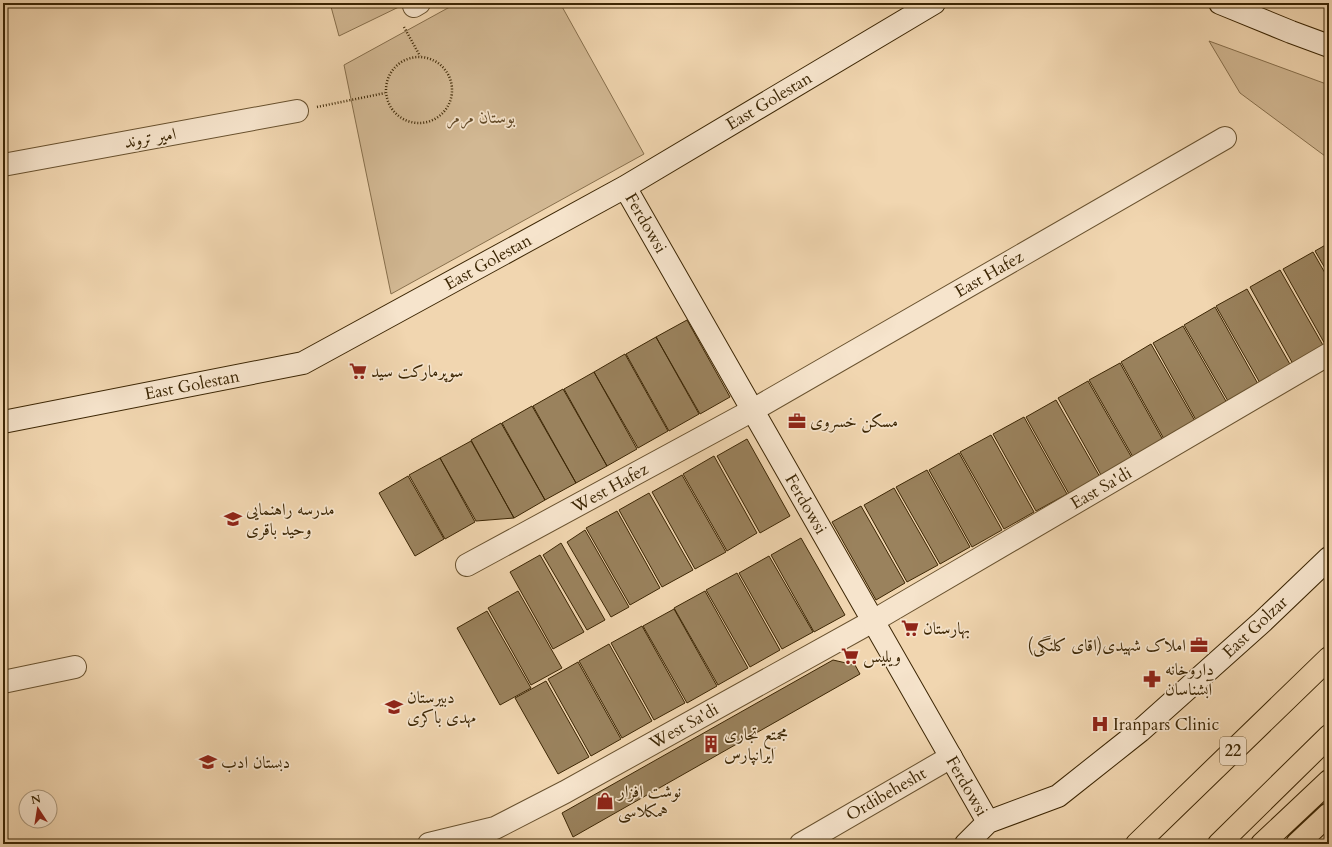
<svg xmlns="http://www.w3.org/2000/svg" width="1332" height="847" viewBox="0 0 1332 847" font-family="Cardo,Amiri,serif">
  <rect width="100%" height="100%" fill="#f1d6b0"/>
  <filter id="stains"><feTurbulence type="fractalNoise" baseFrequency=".005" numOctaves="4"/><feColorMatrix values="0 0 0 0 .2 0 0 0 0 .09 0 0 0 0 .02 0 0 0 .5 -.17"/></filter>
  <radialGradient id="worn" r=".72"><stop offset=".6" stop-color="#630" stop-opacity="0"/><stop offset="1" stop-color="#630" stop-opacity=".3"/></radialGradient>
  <path fill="#d2b893" stroke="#876f4c" d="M330 3H405V4L339 36Z
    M457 3H560L644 154 391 294 344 65Z
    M1209 41 1329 85V159L1240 93Z"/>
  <path fill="#9a825d" stroke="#3c2604" d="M1329 243V275L1315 251Z
    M1313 252 1329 280V345L1326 346 1283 269Z
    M1280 270 1324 347 1293 364 1250 287Z
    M1247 289 1291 366 1260 383 1216 306Z
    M1215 307 1258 384 1228 401 1184 325Z
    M687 320 730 397 700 414 656 337Z
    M1183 326 1227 403 1196 420 1153 343Z
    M656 337 699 414 669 431 626 354Z
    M1151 344 1195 421 1164 439 1121 362Z
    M625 354 668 431 638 448 594 372Z
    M1120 363 1163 440 1133 457 1089 380Z
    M594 372 637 449 607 466 564 389Z
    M1088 381 1132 458 1101 475 1058 398Z
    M563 389 607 466 576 483 533 406Z
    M1056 400 1100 477 1069 494 1026 417Z
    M532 406 576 483 545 500 502 423Z
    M1024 417 1067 494 1036 511 993 434Z
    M501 423 545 500 514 518 471 440Z
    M991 435 1034 512 1004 529 960 452Z
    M747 439 790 516 760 533 717 456Z
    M471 441 514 518 476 521 440 458Z
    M959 453 1002 530 972 547 929 470Z
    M714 456 757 533 727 551 683 474Z
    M440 458 475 522 445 539 409 475Z
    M927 470 970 547 940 564 896 487Z
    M682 475 726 552 695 569 652 492Z
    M408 476 444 539 415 556 379 493Z
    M894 488 938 565 907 582 864 505Z
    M649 493 693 570 662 587 619 510Z
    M861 506 905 583 876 600 832 522Z
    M617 511 660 588 630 605 586 528Z
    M585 530 629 607 611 617 567 542Z
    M801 538 845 615 814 632 771 555Z
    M561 543 605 620 587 630 543 555Z
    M540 555 584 632 553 649 510 572Z
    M769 556 813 632 782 649 739 573Z
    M737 573 780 650 750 667 706 590Z
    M518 591 562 668 531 685 488 608Z
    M705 591 748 668 718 685 674 608Z
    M674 609 717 686 687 703 643 626Z
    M487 611 531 688 500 705 457 628Z
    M642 626 685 703 654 720 611 643Z
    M609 644 652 721 622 738 579 661Z
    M833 660 855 665 860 674 573 837 562 813Z
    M578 662 621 739 591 756 548 679Z
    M546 681 589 757 558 774 515 698Z"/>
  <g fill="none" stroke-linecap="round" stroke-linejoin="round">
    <g stroke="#69522f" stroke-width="24">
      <path id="street" d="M414 6 419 3
        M3 165 297 111
        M467 565 753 410 1225 138
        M3 682 75 667
        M429 844 495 828 565 792 873 621 1329 354
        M801 844 951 757"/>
    </g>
    <g stroke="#3c2604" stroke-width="24">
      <path id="secondary" d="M1220 3 1291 32 1329 46
        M625 187 988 822
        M3 422 303 363 625 187 934 3
        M966 844 988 822 1058 796 1140 731 1262 622 1329 558"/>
    </g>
    <g stroke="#3c2604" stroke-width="24">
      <path id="highway" d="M1137 844 1329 658
        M1219 844 1329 736
        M1262 844 1329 781
        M1297 844 1329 814"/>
    </g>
    <path stroke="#3c2604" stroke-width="2.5" stroke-dasharray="1 2" stroke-linecap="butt" d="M404 27 420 56
      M386 90a33 33 0 1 1 66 0a33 33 0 1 1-66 0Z
      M317 107 385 93"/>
    <use href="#street" stroke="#f6e4cc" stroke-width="22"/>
    <use href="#secondary" stroke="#f6e4cc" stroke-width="22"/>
    <use href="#highway" stroke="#f1d6b0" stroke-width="22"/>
  </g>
  <defs>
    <g id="supermarket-bare" transform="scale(1.38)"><path d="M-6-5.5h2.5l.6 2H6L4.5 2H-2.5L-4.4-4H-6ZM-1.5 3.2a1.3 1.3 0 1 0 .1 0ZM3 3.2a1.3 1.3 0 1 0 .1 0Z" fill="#8f2418" stroke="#f6e4cc" stroke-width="2.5" paint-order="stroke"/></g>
    <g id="office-bare" transform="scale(1.38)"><path d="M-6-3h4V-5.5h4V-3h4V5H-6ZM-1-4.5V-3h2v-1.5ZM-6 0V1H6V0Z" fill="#8f2418" stroke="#f6e4cc" stroke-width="2.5" paint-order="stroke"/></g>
    <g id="school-bare" transform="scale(1.38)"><path d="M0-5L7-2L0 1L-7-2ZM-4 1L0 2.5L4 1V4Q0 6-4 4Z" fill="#8f2418" stroke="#f6e4cc" stroke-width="2.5" paint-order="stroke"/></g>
    <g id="pharmacy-bare" transform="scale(1.38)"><path d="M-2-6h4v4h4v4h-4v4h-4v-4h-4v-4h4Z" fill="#8f2418" stroke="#f6e4cc" stroke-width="2.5" paint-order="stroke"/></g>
    <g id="hospital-bare" transform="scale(1.38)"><path d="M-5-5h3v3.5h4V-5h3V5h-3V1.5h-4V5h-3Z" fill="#8f2418" stroke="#f6e4cc" stroke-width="2.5" paint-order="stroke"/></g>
    <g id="building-bare" transform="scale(1.38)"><path d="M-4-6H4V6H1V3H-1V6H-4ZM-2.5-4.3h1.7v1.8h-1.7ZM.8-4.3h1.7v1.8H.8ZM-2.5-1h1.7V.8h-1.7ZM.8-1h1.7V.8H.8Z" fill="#8f2418" stroke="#f6e4cc" stroke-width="2.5" paint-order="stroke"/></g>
    <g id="shop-bare" transform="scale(1.38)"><path d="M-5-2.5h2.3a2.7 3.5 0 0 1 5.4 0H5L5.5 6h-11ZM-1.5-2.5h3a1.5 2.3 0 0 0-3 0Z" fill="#8f2418" stroke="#f6e4cc" stroke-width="2.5" paint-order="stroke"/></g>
  </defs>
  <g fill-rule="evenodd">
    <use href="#supermarket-bare" x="358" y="371"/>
    <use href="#office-bare" x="797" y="421"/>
    <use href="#school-bare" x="233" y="519"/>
    <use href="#supermarket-bare" x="910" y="628"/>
    <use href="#office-bare" x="1199" y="645"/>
    <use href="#supermarket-bare" x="850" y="656"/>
    <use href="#pharmacy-bare" x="1152" y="679"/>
    <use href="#school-bare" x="394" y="707"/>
    <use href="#hospital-bare" x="1100" y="724"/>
    <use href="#building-bare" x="711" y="744"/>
    <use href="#school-bare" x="208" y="762"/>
    <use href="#shop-bare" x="605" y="801"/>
  </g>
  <g text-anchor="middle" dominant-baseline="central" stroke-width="3.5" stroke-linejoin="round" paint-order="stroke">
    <rect fill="#f6e4cc" stroke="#745f40" stroke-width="1" x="1220" y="737" width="26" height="28" rx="3"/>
    <g font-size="16" font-weight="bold" fill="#3c2604">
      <text x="1233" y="751">22</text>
    </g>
    <g font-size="17" fill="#3c2604" stroke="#f6e4cc">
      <text transform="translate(769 101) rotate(-31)">East Golestan</text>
      <text transform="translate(150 138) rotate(-10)">امیر تروند</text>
      <text transform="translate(646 223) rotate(60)">Ferdowsi</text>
      <text transform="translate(488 262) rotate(-29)">East Golestan</text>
      <text transform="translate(989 274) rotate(-30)">East Hafez</text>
      <text transform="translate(192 385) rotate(-11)">East Golestan</text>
      <text transform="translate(610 488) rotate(-29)">West Hafez</text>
      <text transform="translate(1101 488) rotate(-30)">East Sa'di</text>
      <text transform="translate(806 504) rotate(60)">Ferdowsi</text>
      <text transform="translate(1255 627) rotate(-43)">East Golzar</text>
      <text transform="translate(684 726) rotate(-29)">West Sa'di</text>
      <text transform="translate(967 786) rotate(60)">Ferdowsi</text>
      <text transform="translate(886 794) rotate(-30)">Ordibehesht</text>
    </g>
    <g font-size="17" font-style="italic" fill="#624a28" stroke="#f6e4cc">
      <text x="481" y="117">بوستان مرمر</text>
    </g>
    <g font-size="17" fill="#3c2604" stroke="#f6e4cc" text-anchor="start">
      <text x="371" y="371">سوپرمارکت سید</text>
      <text x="810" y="421">مسکن خسروی</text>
      <text x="246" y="509">مدرسه راهنمایی<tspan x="246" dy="20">وحید باقری</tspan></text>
      <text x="923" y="628">بهارستان</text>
      <text x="1186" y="645" text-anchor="end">املاک شهیدی(اقای کلنگی)</text>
      <text x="863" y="656">ویلیس</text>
      <text x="1165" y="669">داروخانه<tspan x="1165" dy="20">آبشناسان</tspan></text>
      <text x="407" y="697">دبیرستان<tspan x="407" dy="20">مهدی باکری</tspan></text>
      <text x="1113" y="724">Iranpars Clinic</text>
      <text x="724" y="734">مجمتع تجاری<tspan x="724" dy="20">ایرانپارس</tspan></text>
      <text x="221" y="762">دبستان ادب</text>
      <text x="618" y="791">نوشت افزار<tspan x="618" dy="20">همکلاسی</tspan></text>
    </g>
  </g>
  <rect width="1332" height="847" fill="none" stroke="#f1d6b0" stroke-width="16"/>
  <rect x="4" y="4" width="1324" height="839" fill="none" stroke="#3c2604" stroke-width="2"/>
  <rect x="8" y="8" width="1316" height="831" fill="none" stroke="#3c2604"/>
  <g transform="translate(38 809) rotate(348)"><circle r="19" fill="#f6e4cc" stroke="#ac987c"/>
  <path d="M0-3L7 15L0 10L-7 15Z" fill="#8f2418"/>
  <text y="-6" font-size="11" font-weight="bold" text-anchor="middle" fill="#3c2604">N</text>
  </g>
  <rect width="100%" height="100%" filter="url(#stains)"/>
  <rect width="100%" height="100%" fill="url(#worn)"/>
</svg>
